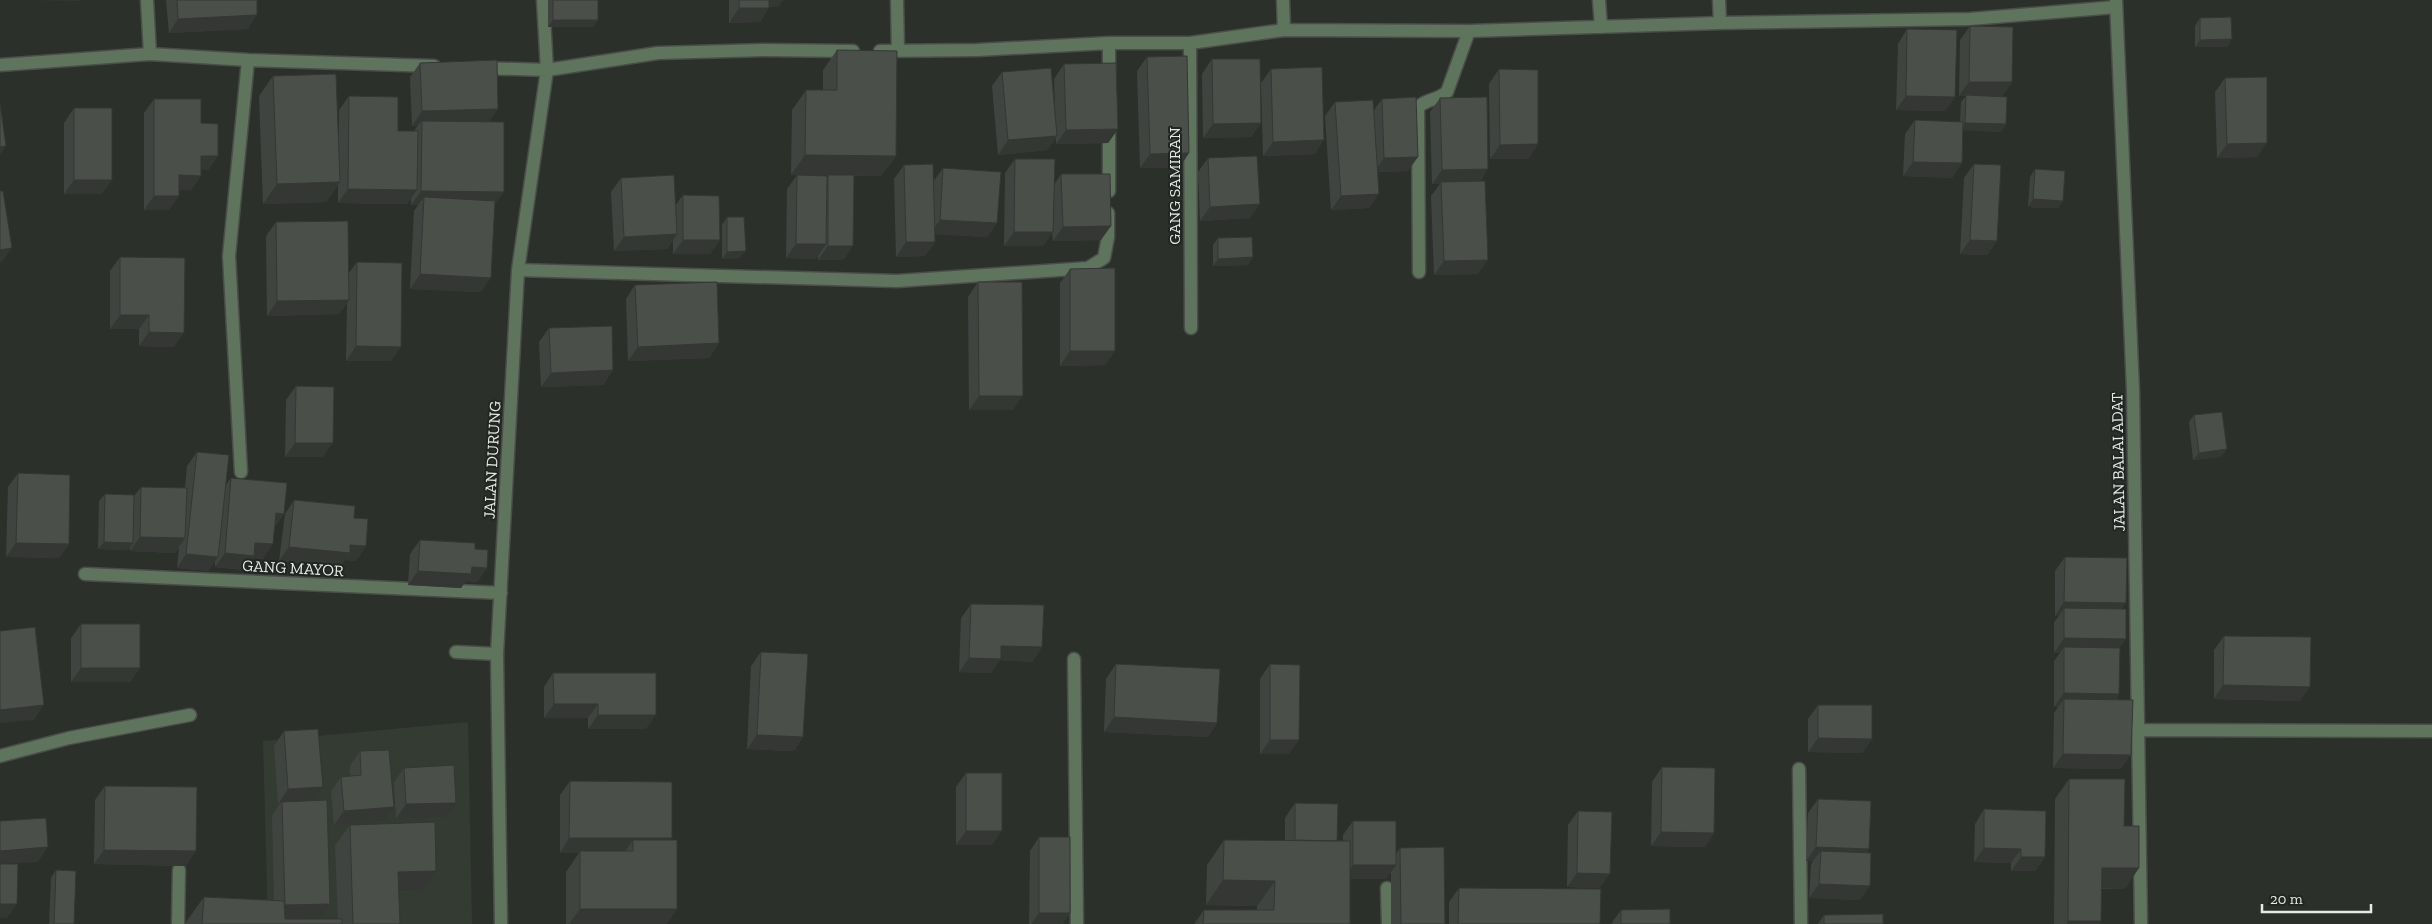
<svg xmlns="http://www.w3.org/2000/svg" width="2432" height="924" viewBox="0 0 2432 924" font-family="'Zilla Slab',serif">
  <rect width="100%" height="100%" fill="#2c302b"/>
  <path fill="#333b32" d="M468 722 472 924H268L263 741Z"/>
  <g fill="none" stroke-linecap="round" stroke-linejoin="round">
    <g stroke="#4a4e49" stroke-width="15">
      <path id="service" d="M456 652 497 654"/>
    </g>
    <g stroke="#4a4e49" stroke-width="15">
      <path id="minor" d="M147 0 150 54
        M897 0 898 51
        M1283 0 1284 30
        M1599 0 1601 27
        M1719 0 1720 23
        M2116 0 2133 390 2141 924
        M1190 43 1191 328
        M880 51 977 50 1109 43H1190L1284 30 1469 31 1720 23 1970 19 2116 7
        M0 65 150 54 248 60 434 66
        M481 68 547 70 658 53 765 50 853 51
        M1109 78V43
        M1109 191V126
        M518 270 897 281 1088 268 1104 258 1108 237V213
        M1419 272 1418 107C1427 99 1438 100 1447 92L1469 31
        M241 472 229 256 248 60
        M85 574 501 593
        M1074 659 1077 924
        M2138 730 2432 731
        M0 756 69 738 190 715
        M1799 769 1801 924
        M1387 888 1388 924
        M178 924 179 870
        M501 924 497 654 518 270 547 70 543 0"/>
    </g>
    <use href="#service" stroke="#5f745d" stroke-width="12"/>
    <use href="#minor" stroke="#5f745d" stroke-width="12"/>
  </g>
  <path fill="#404440" d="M166 0H257L248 29 169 33Z
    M548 0H598L593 27H548Z
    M729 0H783L778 7H769L760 22 729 23Z
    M2200 18 2232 39 2227 47H2195V26Z
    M1970 26 2012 82 2002 96 2006 124 2001 132 1963 130 1962 163 1952 178 1903 176 1905 134 1915 120 1960 122 1961 102 1966 96H1959L1960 40Z
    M1907 29 1955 97 1945 111 1896 110 1898 44Z
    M837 50 896 156 881 176H854L853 246 843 260H818V256L816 259 786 258 787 189 797 175 827 178 828 175H791L792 110 806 90H823V70Z
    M1147 57 1180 167 1140 168 1137 71Z
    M1212 59 1261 123 1251 137 1203 138 1202 74Z
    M420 63 498 109 489 121 495 204 481 292 410 289 414 211 418 205H411V198L407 204 338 203V185L326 202 263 204 259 96 273 76 339 139V110L349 96 398 131H414L418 125 412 126 410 77Z
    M1064 64 1118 129 1108 143 1056 144V138L1047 150 998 155 992 86 1002 72 1055 111 1054 79Z
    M1271 69 1315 154 1263 156 1261 83Z
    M1499 69 1538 144 1528 159H1490L1489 84Z
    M2225 78 2257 157 2217 158 2215 92Z
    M1440 98 1488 169 1480 181 1478 274 1434 275 1431 196 1440 184H1432L1430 112Z
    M154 99 201 123 218 156 208 170H201V176L191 190H179L169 210H144V113Z
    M1382 99 1408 171 1378 172 1369 208 1331 210 1325 116 1335 102 1374 110Z
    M74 108 102 194H64V123Z
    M1208 158 1250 218 1200 221 1198 172Z
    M1015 159 1054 185 1061 174 1101 240 1053 241 1052 233 1043 246H1004L1005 173Z
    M1974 164 1997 241 1987 255 1960 254 1964 178Z
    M904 165 933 186V182L943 168 997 223 987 237 934 234 935 242 925 256 896 257 894 179Z
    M2035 169 2063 201 2058 208 2028 207 2030 177Z
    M621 178 675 206 683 195 720 240 710 254H673V240L667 249 614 251 611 192Z
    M727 217 740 258 722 259V225Z
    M276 222 348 274 357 262 391 361H346L347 303 339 314 267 316 266 236Z
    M1218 238 1253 257 1248 265 1213 266V245Z
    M120 257 174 347 139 346V329H110V271Z
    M1070 269 1115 351 1105 365 1060 366V283Z
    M978 282 1013 410H969L968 297Z
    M635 285 719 343 709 358 628 361 626 299Z
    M549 328 613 370 603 385 541 387 539 342Z
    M296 386 323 457H285L286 400Z
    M2194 415 2227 449 2221 457 2193 460 2189 422Z
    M197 452 225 486 231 478 284 514 274 528 263 559 253 558 244 570 215 567V561L208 571 177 568 179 548 175 553 130 551V548L128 550 98 549 99 501 105 494 134 496 141 487 185 488 187 466Z
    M18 473 69 544 59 558 6 557 8 487Z
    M294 500 354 518 366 546 356 561 345 560 340 567 279 561 285 514Z
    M420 540 475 549 487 568 477 582 466 581 461 588 408 585 410 554Z
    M2065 557 2121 609 2119 648V694L2116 700 2121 769 2053 768 2054 713 2058 707H2054V661L2060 653H2054V622L2059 616H2055V571Z
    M971 604 1042 647 1032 662 1000 660 991 673 959 672 961 618Z
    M81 624 140 668 130 682H71V638Z
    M2224 636 2300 701 2214 699V650Z
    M761 652 803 737 794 751 747 749 751 666Z
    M1116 664 1217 723 1208 737 1104 732 1106 679Z
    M1270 664 1289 754H1260V679Z
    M553 673 646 729H588V718H544V687Z
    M1818 705 1872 739 1862 753 1808 752V719Z
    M284 731 323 787 313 801 320 918 285 919H338L335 845 350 825 436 871 422 891 398 892 400 924H186V922L204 897 274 900 272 816 280 803 278 804 274 746Z
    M360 751 384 821 334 825 331 791 341 777 350 776V766Z
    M1662 767 1714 833 1705 847 1651 846 1652 782Z
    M404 768 446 817 396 819 394 782Z
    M966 773 992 845H956V787Z
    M2069 779 2124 826 2125 889H2101V921L2099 924H2054L2055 799Z
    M570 781 671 840 667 924H566V872L579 853H560V795Z
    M105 786 186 866 94 864 95 800Z
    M1818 799 1867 852 1860 900 1809 898 1811 865 1813 861H1806L1808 813Z
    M1295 803 1337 841H1343V835L1353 821 1396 854 1400 848 1445 924H1391V872L1386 879H1350V924H1194L1204 910H1257V906L1206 905 1207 865 1224 840H1285V818Z
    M1984 809 2045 857 2035 871H2011V863L1974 862 1975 824Z
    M1578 811 1600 888 1567 887 1568 825Z
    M1039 837 1063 924H1029L1030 851Z
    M56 870 74 924H49L51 878Z
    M1459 888 1600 924H1449V902Z
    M1621 910 1670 924H1611Z
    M1824 915 1883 924H1818Z"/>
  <path fill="#343734" d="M29 0H80L79 1Z
    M765 0H783L778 7H759Z
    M739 8H769L760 22 729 23Z
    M257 15 248 29 169 33 178 19Z
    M553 20H598L593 27H548Z
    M2232 39 2227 47H2195L2200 40Z
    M1969 82H2012L2002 97 1959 96Z
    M1906 96 1955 97 1945 111 1896 110Z
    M498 109 488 123 422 121 418 125 412 126 422 111Z
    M1261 123 1251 137 1203 138 1213 124Z
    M1965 123 2006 124 2001 132 1960 130Z
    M1118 129 1108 143 1056 144 1066 130Z
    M1057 136 1047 150 998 155 1008 140Z
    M1324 140 1315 154 1263 156 1273 142Z
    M2267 143 2257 157 2217 158 2227 144Z
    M1538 144 1528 159H1490L1500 145Z
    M6 146 0 155V147Z
    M1189 153 1180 167 1140 168 1150 154Z
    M805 155 896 156 881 176 791 175Z
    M201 156H218L208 170H191Z
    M1418 157 1408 171 1374 172 1384 158Z
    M1913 162 1962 163 1952 178 1903 176Z
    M1488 169 1478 183 1441 182 1440 184H1432L1442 170Z
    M179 175 201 176 191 190H169Z
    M74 180H112L102 194H64Z
    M340 182 326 202 263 204 277 184Z
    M348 189 417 190 407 204 338 203Z
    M421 191 504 192 494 206 424 197 418 205H411Z
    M1379 194 1369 208 1331 210 1341 196Z
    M154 196H179L169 210H144Z
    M2033 199 2063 201 2058 208 2028 207Z
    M1260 204 1250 218 1200 221 1210 207Z
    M940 220 997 223 987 237 930 234Z
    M1111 226 1101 240 1053 241 1063 227Z
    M1014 232H1053L1043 246H1004Z
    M677 234 667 249 614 251 624 237Z
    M683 240H720L710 254H673Z
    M1970 240 1997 241 1987 255 1960 254Z
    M906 242H935L925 256 896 257Z
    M796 244H826L816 259 786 258Z
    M828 246H853L843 260H818Z
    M12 248 2 262H0V250Z
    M746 251 740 258 722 259 727 252Z
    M1253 257 1248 265 1213 266 1218 259Z
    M1488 260 1478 274 1434 275 1444 261Z
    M420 274 491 278 481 292 410 289Z
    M349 300 339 314 267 316 277 301Z
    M120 315H149L139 329H110Z
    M149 332 184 333 174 347 139 346Z
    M719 343 709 358 628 361 638 347Z
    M356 346 401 347 391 361H346Z
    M1070 351H1115L1105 365 1060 366Z
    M613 370 603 385 541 387 551 373Z
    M979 396H1023L1013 410H969Z
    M295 443H333L323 457H285Z
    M2227 449 2221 457 2193 460 2199 453Z
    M276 513 284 514 274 528Z
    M140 537 185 538 175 553 130 551Z
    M104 542 133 543 128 550 98 549Z
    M16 543 69 544 59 558 6 557Z
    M255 543 273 544 263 559 253 558 244 570 215 567 225 553Z
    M350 545 366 546 356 561 345 560 340 567 279 561 289 547Z
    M186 554 218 557 208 571 177 568Z
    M472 567 487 568 477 582 466 581 461 588 408 585 418 571Z
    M2064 602 2126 603 2116 617 2064 608 2059 616H2055Z
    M2064 638 2126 639 2116 653 2064 647 2060 653H2054Z
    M1001 646 1042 647 1032 662 1000 660 991 673 959 672 969 658Z
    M81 668H140L130 682H71Z
    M2223 685 2310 687 2300 701 2214 699Z
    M2064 693 2119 694 2110 708 2064 699 2058 707H2054Z
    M554 704H598L588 718H544Z
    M44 705 34 720 0 723V710Z
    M598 715H656L646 729H588Z
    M1114 717 1217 723 1208 737 1104 732Z
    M757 735 803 737 794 751 747 749Z
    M1818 738 1872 739 1862 753 1808 752Z
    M1270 740H1299L1289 754H1260Z
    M2063 754 2131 755 2121 769 2053 768Z
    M323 787 313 801 282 802 278 804 288 789Z
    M456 803 446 817 396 819 406 804Z
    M394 807 384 821 334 825 344 811Z
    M966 831H1002L992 845H956Z
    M1661 832 1714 833 1705 847 1651 846Z
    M569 838H672L662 853 633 851V840L624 853 580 851 579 853H560Z
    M48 847 38 862 0 864V851Z
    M1816 847 1869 849 1859 863 1821 851 1813 861H1806Z
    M1984 848 2021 849 2011 863 1974 862Z
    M104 850 196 851 186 866 94 864Z
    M2021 857H2045L2035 871H2011Z
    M1353 865H1396L1386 879H1343Z
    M2102 868H2139L2125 889 2087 888Z
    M436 871 422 891 384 892 398 872Z
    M1577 873 1610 874 1600 888 1567 887Z
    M1223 880 1275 881 1257 906 1206 905Z
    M1819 884 1870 886 1860 900 1809 898Z
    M0 904H17L7 918H0Z
    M330 904 320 918 275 919 285 905Z
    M580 909H677L667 924H569Z
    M1039 913H1070L1063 924H1031Z
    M2068 921H2101L2099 924H2066Z"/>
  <path fill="#4b4f4a" stroke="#343734" d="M177 0H257V15L178 19Z
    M553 0H598V20H553Z
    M739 0H769V8H739Z
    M2231 17 2232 39 2200 40V18Z
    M1970 26 2013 27 2012 82H1969Z
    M1907 29 1957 30 1955 97 1906 96Z
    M837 50 897 51 896 156 805 155 806 90H837Z
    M1187 56 1189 153 1150 154 1147 57Z
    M1212 59H1260L1261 123 1213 124Z
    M497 60 498 109 422 111 420 63Z
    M1116 63 1118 129 1066 130 1064 64Z
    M1322 67 1324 140 1273 142 1271 69Z
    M1051 68 1057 136 1008 140 1002 72Z
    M1499 69 1538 70V144L1500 145Z
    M336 74 340 182 277 184 273 76Z
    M2267 77V143L2227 144 2225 78Z
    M1966 95 2007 97 2006 124 1965 123Z
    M349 96 398 97V131H418L417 190 348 189Z
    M1416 97 1418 157 1384 158 1382 99Z
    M1487 97 1488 169 1442 170 1440 98Z
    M154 99H201V123L218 124V156H201V176L179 175V196H154Z
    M1373 100 1379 194 1341 196 1335 102Z
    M0 103 6 146 0 147Z
    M74 108H112V180H74Z
    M1915 120 1963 122 1962 163 1913 162Z
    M422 121 504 122V192L421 191Z
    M1257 156 1260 204 1210 207 1208 158Z
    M1015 159H1055L1053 232H1014Z
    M933 164 935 242H906L904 165Z
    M1974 164 2001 165 1997 241 1970 240Z
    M943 168 1001 172 997 223 940 220Z
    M2035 169 2065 171 2063 201 2033 199Z
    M1061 174H1110L1111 226 1063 227Z
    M674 175 677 234 624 237 621 178Z
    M797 175 827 176 826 244H796Z
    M828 175H854L853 246H828Z
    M1485 181 1488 260 1444 261 1441 182Z
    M0 191H3L12 248 0 250Z
    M683 195 719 196 720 240H683Z
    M424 197 495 201 491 278 420 274Z
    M727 217H744L746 251 727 252Z
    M348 221 349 300 277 301 276 222Z
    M1252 237 1253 257 1218 259V238Z
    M120 257 185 258 184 333 149 332V315H120Z
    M357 262 402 263 401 347 356 346Z
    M1115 268V351H1070V269Z
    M717 282 719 343 638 347 635 285Z
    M978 282H1022L1023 396H979Z
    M612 326 613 370 551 373 549 328Z
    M296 386 334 387 333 443H295Z
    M2222 412 2227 449 2199 453 2194 415Z
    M197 452 229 455 218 557 186 554Z
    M18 473 70 475 69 544 16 543Z
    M231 478 287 483 284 514 276 513 273 544 255 543 254 556 225 553Z
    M141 487 187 488 185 538 140 537Z
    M105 494 134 495 133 543 104 542Z
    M294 500 355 506 354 518 368 519 366 546 350 545V553L289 547Z
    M420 540 475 543V549L488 550 487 568 472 567 471 574 418 571Z
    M2065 557 2127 558 2126 603 2064 602Z
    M971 604 1044 605 1042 647 1001 646V659L969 658Z
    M2064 608 2126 609V639L2064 638Z
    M81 624H140V668H81Z
    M35 627 44 705 0 710V631Z
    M2224 636 2311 637 2310 687 2223 685Z
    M2064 647 2120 648 2119 694 2064 693Z
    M761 652 808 654 803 737 757 735Z
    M1116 664 1220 669 1217 723 1114 717Z
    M1270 664 1300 665 1299 740H1270Z
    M553 673H656V715H598V704H554Z
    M2064 699 2133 700 2131 755 2063 754Z
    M1818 705H1872V739L1818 738Z
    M318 729 323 787 288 789 284 731Z
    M389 750 394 807 344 811 341 777 361 775 360 751Z
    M454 765 456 803 406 804 404 768Z
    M1662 767 1715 768 1714 833 1661 832Z
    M966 773H1002V831H966Z
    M2069 779H2125L2124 826H2139V868H2102L2101 921H2068Z
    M570 781 672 782V838H569Z
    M105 786 197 787 196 851 104 850Z
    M1818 799 1871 801 1869 849 1816 847Z
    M327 800 330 904 285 905 282 802Z
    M1295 803 1338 804 1337 841 1295 840Z
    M1984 809 2046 811 2045 857H2021V849L1984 848Z
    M1578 811 1612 812 1610 874 1577 873Z
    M46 818 48 847 0 851V821Z
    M1353 821H1396V865H1353Z
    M435 822 436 871 398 872 400 924H353L350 825Z
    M1039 837H1070V913H1039Z
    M633 840H677V909H580V851H633Z
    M1224 840 1350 841V924H1203L1204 910H1274L1275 881 1223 880Z
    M1444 847 1445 924H1401L1400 848Z
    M1821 851 1871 853 1870 886 1819 884Z
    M0 864H18L17 904H0Z
    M56 870 76 871 74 924H54Z
    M1459 888 1601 889 1600 924H1458Z
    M204 897 284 901 285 919H342V924H202Z
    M1670 909V924H1621V910Z
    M1883 914V924H1824V915Z"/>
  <g text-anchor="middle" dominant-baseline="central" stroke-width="4" stroke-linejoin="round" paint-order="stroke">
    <g font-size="16" fill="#e6e9e6" stroke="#222622">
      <text transform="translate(1174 186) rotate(-90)">GANG SAMIRAN</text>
      <text transform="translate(492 460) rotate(-87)">JALAN DURUNG</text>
      <text transform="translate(2118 462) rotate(-91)">JALAN BALAI ADAT</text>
      <text transform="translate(293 568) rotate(3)">GANG MAYOR</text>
    </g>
  </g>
  <path d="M2262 904v8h109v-8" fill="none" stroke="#e6e9e6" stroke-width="2.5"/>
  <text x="2270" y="904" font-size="15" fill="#e6e9e6" stroke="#222622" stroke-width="4" paint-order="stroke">20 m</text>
</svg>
